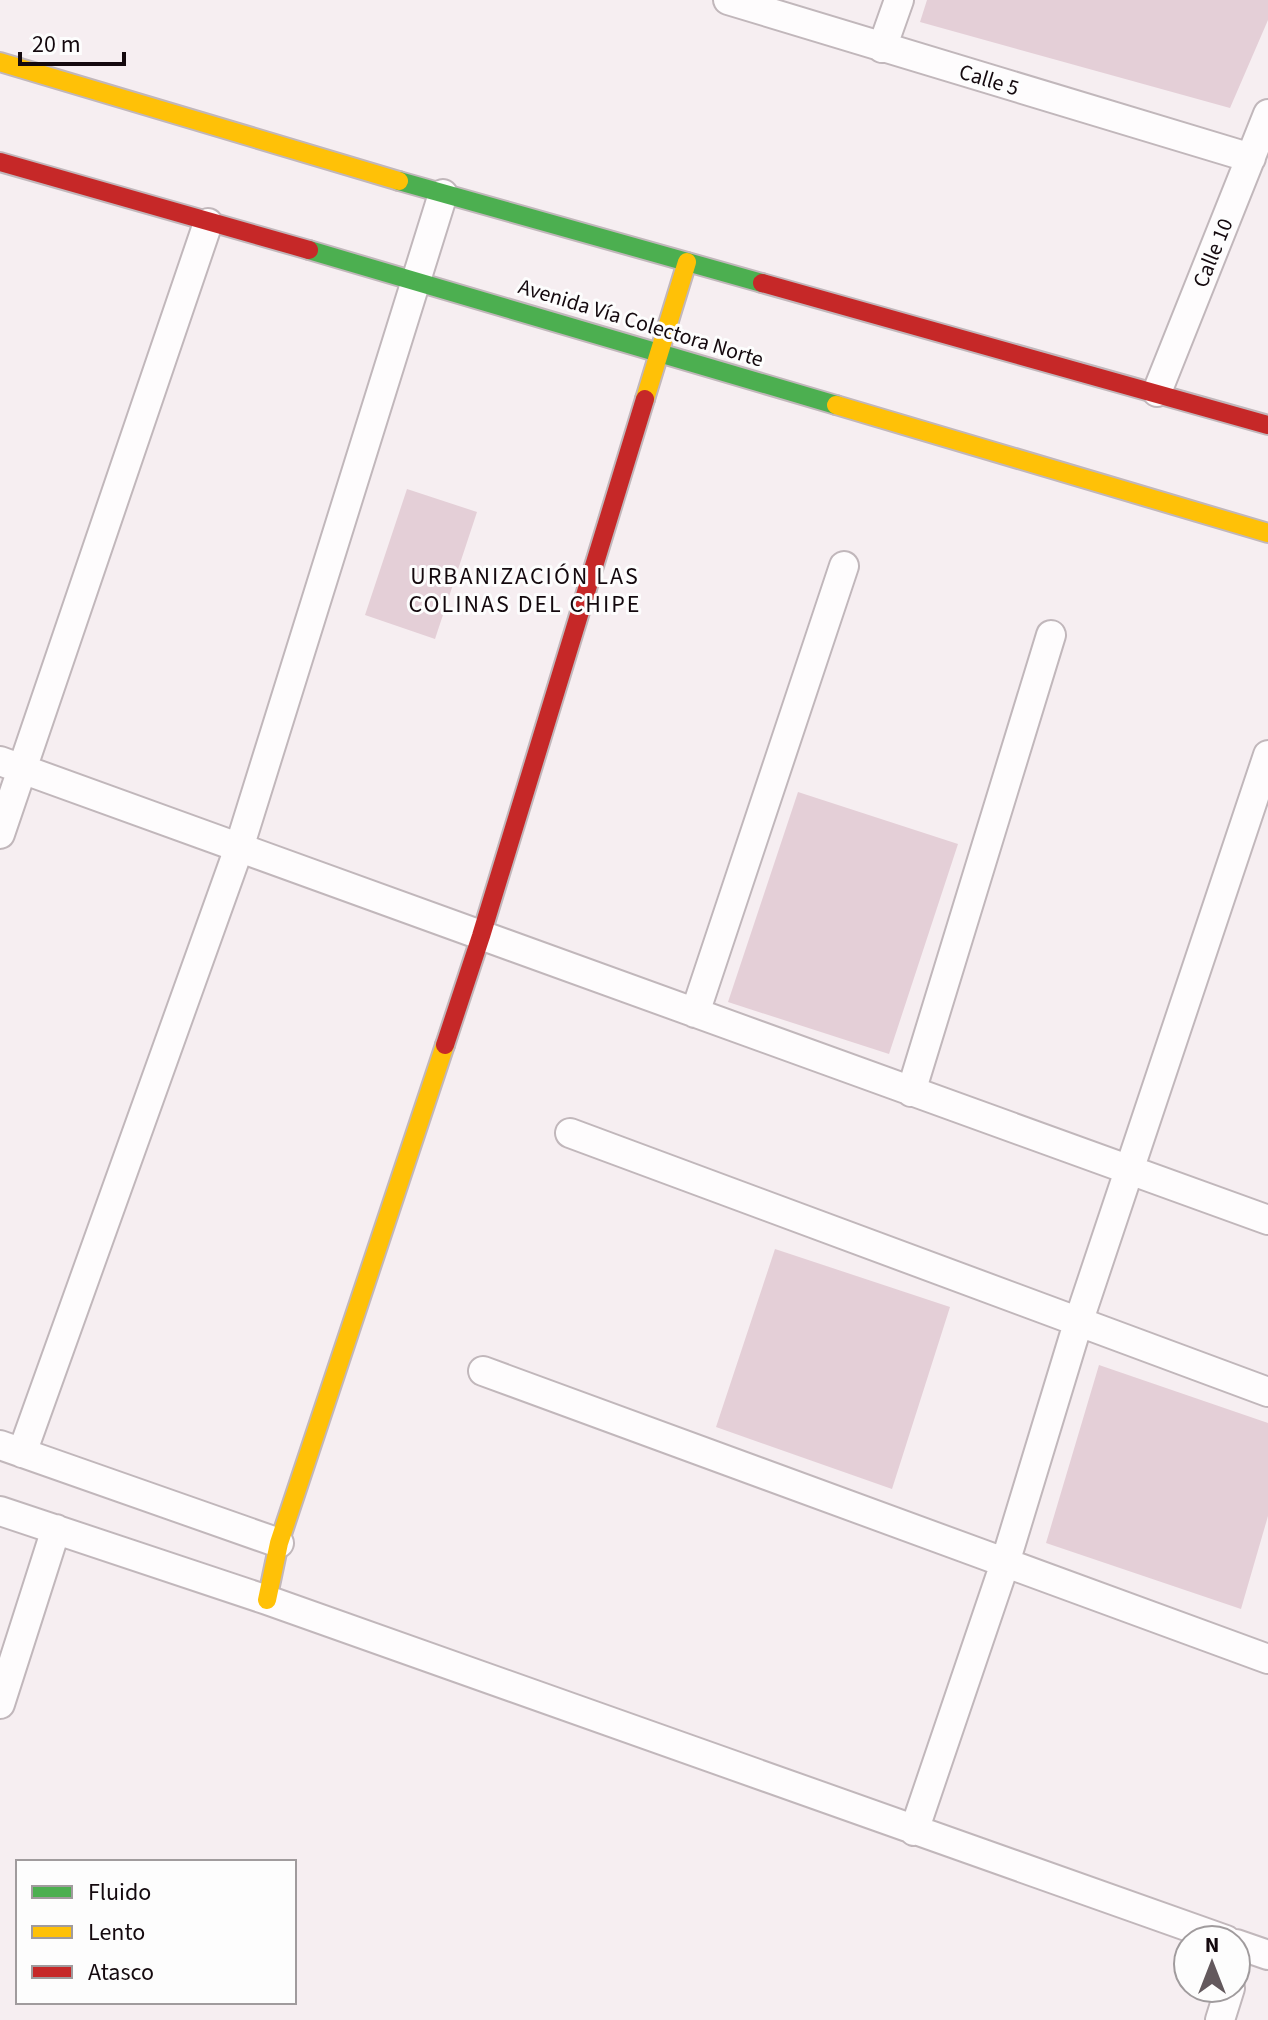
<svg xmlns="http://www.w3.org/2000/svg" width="1268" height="2020" viewBox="0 0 1268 2020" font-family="'Source Sans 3',sans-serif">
  <rect width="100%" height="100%" fill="#f6eef1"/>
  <path fill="#e4cfd7" d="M927 0H1268V20L1230 108 920 22Z
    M407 489 477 512 435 639 365 615Z
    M798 792 958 844 889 1054 728 1002Z
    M775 1249 950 1307 892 1489 716 1427Z
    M1099 1365 1268 1423V1516L1241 1609 1046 1543Z"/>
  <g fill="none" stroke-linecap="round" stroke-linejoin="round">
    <g stroke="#c1b7bb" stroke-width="32">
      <path id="street" d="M728 0 1251 158
        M882 48 899 0
        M1157 392 1268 114
        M0 761 1268 1220
        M0 834 208 223
        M695 1013 844 566
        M911 1092 1051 635
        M570 1133 1268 1392
        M483 1371 1268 1659
        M0 1445 279 1543
        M22 1453 239 848 443 194
        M0 1511 267 1600 1226 1940
        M0 1704 56 1529
        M914 1831 1005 1563 1078 1323 1268 755
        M1236 1944 1268 1955
        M1220 2020 1230 1988"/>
    </g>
    <g stroke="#c1b7bb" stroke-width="22">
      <path id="fast" d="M399 181 762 283
        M309 250 836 405"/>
    </g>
    <g stroke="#c1b7bb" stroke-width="22">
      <path id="slow" d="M0 62 399 181
        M645 399 687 262
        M836 405 1268 533
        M267 1600 279 1543 445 1045"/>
    </g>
    <g stroke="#c1b7bb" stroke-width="22">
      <path id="jam" d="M0 162 309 250
        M762 283 1268 425
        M445 1045 481 936 645 399"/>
    </g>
    <use href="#street" stroke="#fefcfd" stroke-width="28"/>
    <use href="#fast" stroke="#4caf50" stroke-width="18"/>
    <use href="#slow" stroke="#ffc107" stroke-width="18"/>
    <use href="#jam" stroke="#c62828" stroke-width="18"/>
  </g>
  <g text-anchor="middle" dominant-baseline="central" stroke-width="6" stroke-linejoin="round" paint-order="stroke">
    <g font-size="22" fill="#14090e" stroke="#fdfdfd">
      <text transform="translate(989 80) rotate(17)">Calle 5</text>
      <text transform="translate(1213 253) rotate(-68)">Calle 10</text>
      <text transform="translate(641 323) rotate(17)">Avenida Vía Colectora Norte</text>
    </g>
    <g font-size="24" letter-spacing="2" fill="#14090e" stroke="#fdfdfd">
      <text x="525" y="576">URBANIZACIÓN LAS<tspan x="525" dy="28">COLINAS DEL CHIPE</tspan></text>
    </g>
  </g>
  <rect x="16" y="1860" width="280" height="144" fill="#fdfdfd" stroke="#a09b9d" stroke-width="2"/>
  <rect x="32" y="1886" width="40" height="12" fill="#4caf50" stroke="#a09b9d" stroke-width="2"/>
  <text x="88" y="1900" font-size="24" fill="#14090e">Fluido</text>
  <rect x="32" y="1926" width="40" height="12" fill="#ffc107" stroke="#a09b9d" stroke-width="2"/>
  <text x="88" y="1940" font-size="24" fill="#14090e">Lento</text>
  <rect x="32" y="1966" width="40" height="12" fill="#c62828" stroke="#a09b9d" stroke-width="2"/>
  <text x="88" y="1980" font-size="24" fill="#14090e">Atasco</text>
  <g transform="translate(1212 1964)"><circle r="38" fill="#fdfdfd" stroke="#a09b9d" stroke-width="2"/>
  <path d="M0-6L14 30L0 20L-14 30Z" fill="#63595d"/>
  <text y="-12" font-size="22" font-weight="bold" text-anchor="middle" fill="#14090e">N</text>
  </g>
  <path d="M20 52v12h104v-12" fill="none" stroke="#14090e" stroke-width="4"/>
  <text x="32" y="52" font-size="24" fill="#14090e" stroke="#fdfdfd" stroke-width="6" paint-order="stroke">20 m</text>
</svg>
